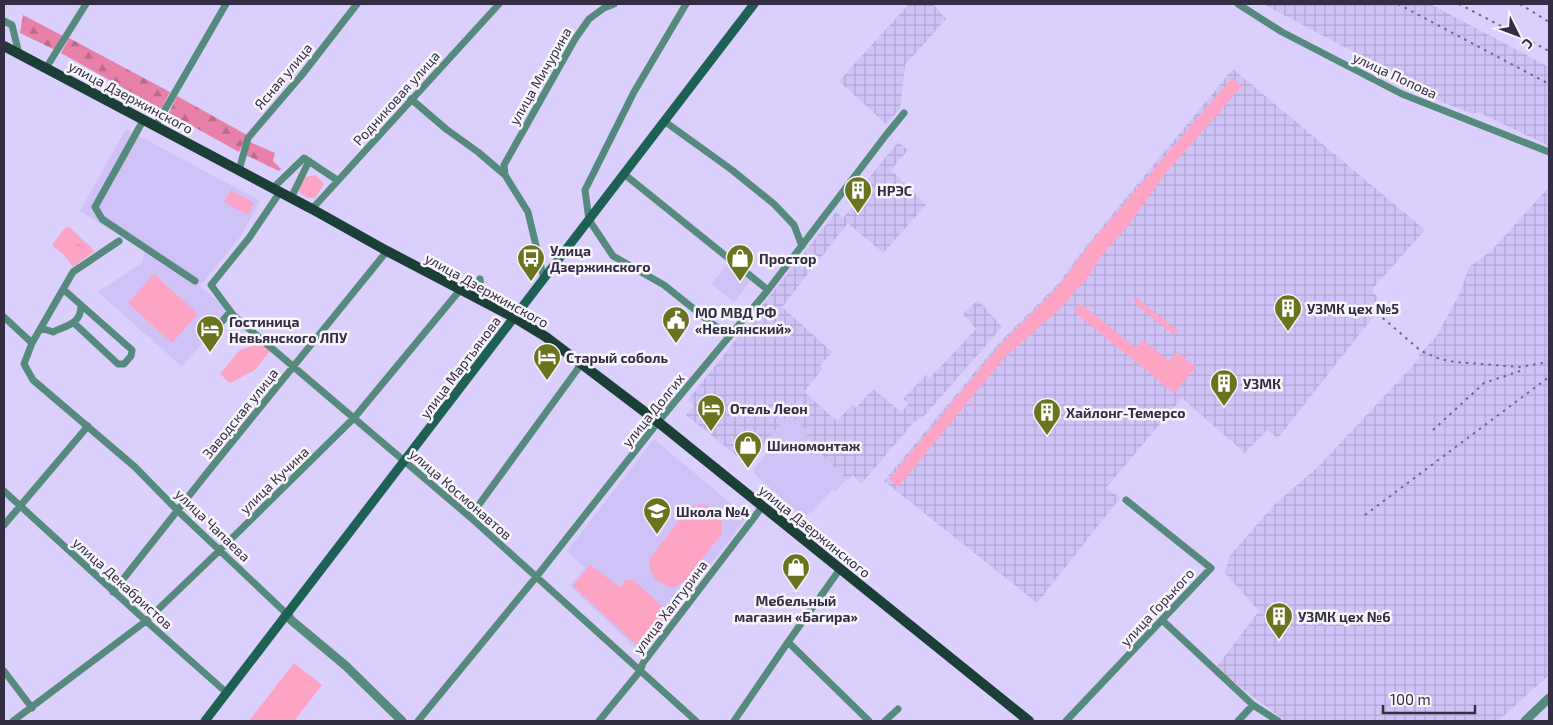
<svg xmlns="http://www.w3.org/2000/svg" width="1553" height="725" viewBox="0 0 1553 725" font-family="'Exo 2',sans-serif">
  <defs>
    <pattern id="industrial-grid" width="8" height="8" patternUnits="userSpaceOnUse" patternTransform="scale(1.25)"><rect width="8" height="8" fill="#cfc2f6"/><path d="M0 4h8M4 0v8" fill="none" stroke="#b2a7d4"/></pattern>
    <pattern id="forest-firs" width="22" height="20" patternUnits="userSpaceOnUse" patternTransform="scale(1.25)"><rect width="22" height="20" fill="#e781a9"/><path d="M5 1l3.5 6h-7zM16 11l3.5 6h-7z" fill="#bc6a8b"/></pattern>
    <pattern id="park-tufts" width="24" height="20" patternUnits="userSpaceOnUse" patternTransform="scale(1.25)"><rect width="24" height="20" fill="#fda4c5"/><path d="M3 7l-1-3M5 7V3M7 7l1-3M15 17l-1-3M17 17v-4M19 17l1-3" fill="none" stroke="#ce86a2"/></pattern>
  </defs>
  <rect width="100%" height="100%" fill="#dacffd"/>
  <path fill="#cfc2f6" d="M126 129 260 201 241 236 200 286 229 310 182 367 98 292 143 262 144 251 80 211Z
    M729 262 751 280 734 302 711 284Z
    M789 414 810 432 805 438 847 479 835 492 832 490 811 513 810 512 804 518 756 475 753 469 775 444 768 438Z
    M654 439 747 517 642 654 570 586 585 568 567 551Z"/>
  <path fill="url(#industrial-grid)" d="M909 4H933L946 19 905 65 900 109 886 124 839 81Z
    M1263 4H1430L1549 67V146L1478 112 1473 114 1417 92 1369 60Z
    M1233 69 1425 230 1374 287 1373 293 1379 298 1369 309 1373 317 1278 438 1267 430 1245 453 1182 398 1106 488 1120 498 1037 603 884 481 998 344 1057 285 1087 245Z
    M898 142 908 150 891 170 926 205 883 253 848 223 782 307 832 352 820 366 823 368 804 392 837 421 852 405 856 408 873 389 901 412 909 404 903 399 926 375 930 378 976 329 963 314 978 300 1002 327 925 415 914 422 861 484 853 475 848 480 805 438 809 432 789 414 747 464 686 415 694 405 688 400 836 212 843 218 859 199 855 195Z
    M1549 187V675L1498 721H1285L1216 668 1259 611 1225 573 1229 557 1274 505 1320 465 1420 358 1418 356 1436 337 1460 293 1469 267 1491 251Z"/>
  <path fill="#fda4c5" d="M1232 78 1242 86 1165 174 1128 226 1101 256 1089 276 1061 308 1005 357 898 487 889 479 999 346 1058 287 1088 246Z
    M316 175 324 184 315 198H307L299 192 300 184 305 177Z
    M231 190 254 203 248 215 224 202Z
    M69 227 95 251 73 267 63 254 52 245 64 229Z
    M154 274 198 314 172 343 128 303Z
    M1137 298 1178 331 1174 335 1133 302Z
    M1080 303 1136 348 1143 340 1169 361 1177 352 1196 367 1174 393 1074 312Z
    M261 343 270 351 255 370 230 383 220 374 240 350Z
    M702 504 716 510 722 521V534L684 582 673 588C655 582 651 578 649 559L689 508Z
    M590 565 620 587 626 580H633L670 613 642 650 573 586Z
    M294 663 322 685 294 721H249Z"/>
  <path fill="url(#forest-firs)" d="M23 15 63 36 55 50 20 33Z
    M69 38 170 92 161 109 61 53Z
    M177 96 247 135 239 152 169 113Z
    M250 142 275 153 273 161 281 169 279 171 246 155Z"/>
  <path fill="url(#park-tufts)" d="M67 235H68L87 252 76 259 59 245Z"/>
  <g fill="none" stroke-linecap="round" stroke-linejoin="round">
    <path stroke="#568a7c" stroke-width="7" d="M686 4 634 92 585 190 589 220 613 256 664 285 729 337
      M1238 4 1282 32 1402 94 1549 152
      M4 21 12 25 19 54
      M46 68 86 4
      M411 99 446 129 478 152 505 175 528 212 544 279
      M144 119 95 207 102 219 195 281
      M664 121 732 170 774 204 794 225 802 246
      M156 125 226 4
      M239 170 248 138 301 76 357 4
      M624 174 768 290
      M505 175 504 165 575 39 589 19 604 8 614 4
      M273 188 304 158 337 180
      M280 192 249 238 211 285 234 316 470 517 696 721
      M291 198 309 161
      M312 209 499 4
      M119 241 73 272 32 343 24 364 33 380 135 467 178 511 288 615
      M480 279 483 302
      M63 289 132 350 131 356 124 364H118L74 323
      M4 317 32 343
      M41 328 53 332C68 325 81 324 81 305
      M208 338 230 312
      M4 491 146 621 227 693
      M470 517 582 363
      M4 525 88 426
      M113 592 207 473 387 251
      M1162 620 1253 705 1278 721
      M788 642 869 721
      M4 671 32 708
      M13 721 146 621 219 551 354 418 460 290
      M418 721 537 576 658 422 768 290 886 135 904 113
      M599 721 640 671 643 663 762 507
      M734 721 788 642 840 569
      M885 721 898 709
      M1066 721 1211 568 1126 500
      M1238 721 1253 705"/>
    <path stroke="#568a7c" stroke-width="9" d="M288 615 291 620 346 666 402 721
      M1525 721 1549 698"/>
    <path stroke="#1c6153" stroke-width="9" d="M205 721 754 4"/>
    <path stroke="#1b3f37" stroke-width="10" d="M4 46 312 209 387 251 515 318 546 337 658 422 1029 721"/>
    <path stroke="#6c6482" stroke-width="2" stroke-dasharray="2.5 5" stroke-linecap="butt" d="M1398 4 1549 84
      M1459 4 1549 51
      M1520 4 1549 22
      M1377 313 1421 351 1440 359 1455 362 1520 367 1549 362
      M1433 430 1484 383 1523 370
      M1365 515 1549 377"/>
  </g>
  <defs>
    <g id="building-pin" transform="scale(1.4375)"><path d="M0 17L-7.5 6A9.5 9.5 0 1 1 7.5 6Z" fill="#6a741f" stroke="#f8f6fc"/><path d="M-4-6H4V6H1V3H-1V6H-4ZM-2.5-4.3h1.7v1.8h-1.7ZM.8-4.3h1.7v1.8H.8ZM-2.5-1h1.7V.8h-1.7ZM.8-1h1.7V.8H.8Z" fill="#fff"/></g>
    <g id="bus-pin" transform="scale(1.4375)"><path d="M0 17L-7.5 6A9.5 9.5 0 1 1 7.5 6Z" fill="#6a741f" stroke="#f8f6fc"/><path d="M-5-6H5V4H4V6H2V4H-2V6H-4V4H-5ZM-3.5-4V0h7V-4ZM-3.5 1.2v1.5H-2V1.2ZM2 1.2v1.5H3.5V1.2Z" fill="#fff"/></g>
    <g id="shop-pin" transform="scale(1.4375)"><path d="M0 17L-7.5 6A9.5 9.5 0 1 1 7.5 6Z" fill="#6a741f" stroke="#f8f6fc"/><path d="M-5-2.5h2.3a2.7 3.5 0 0 1 5.4 0H5L5.5 6h-11ZM-1.5-2.5h3a1.5 2.3 0 0 0-3 0Z" fill="#fff"/></g>
    <g id="civic-pin" transform="scale(1.4375)"><path d="M0 17L-7.5 6A9.5 9.5 0 1 1 7.5 6Z" fill="#6a741f" stroke="#f8f6fc"/><path d="M-.6-6.5H3V-4.5H.6V-3L4-1V1h2V6H-6V1h2V-1L-.6-3ZM-1.2 2.5V6h2.4V2.5Z" fill="#fff"/></g>
    <g id="hotel-pin" transform="scale(1.4375)"><path d="M0 17L-7.5 6A9.5 9.5 0 1 1 7.5 6Z" fill="#6a741f" stroke="#f8f6fc"/><path d="M-6-4.5h1.5V1H6V5H4.5V3h-9V5H-6ZM-4 0a1.8 1.8 0 1 1 3.6 0ZM.5 0V-2.5h3Q6-2.5 6 0Z" fill="#fff"/></g>
    <g id="school-pin" transform="scale(1.4375)"><path d="M0 17L-7.5 6A9.5 9.5 0 1 1 7.5 6Z" fill="#6a741f" stroke="#f8f6fc"/><path d="M0-5L7-2L0 1L-7-2ZM-4 1L0 2.5L4 1V4Q0 6-4 4Z" fill="#fff"/></g>
  </defs>
  <g fill-rule="evenodd">
    <use href="#building-pin" x="858" y="190"/>
    <use href="#bus-pin" x="531" y="258"/>
    <use href="#shop-pin" x="740" y="258"/>
    <use href="#building-pin" x="1288" y="308"/>
    <use href="#civic-pin" x="676" y="320"/>
    <use href="#hotel-pin" x="210" y="329"/>
    <use href="#hotel-pin" x="547" y="357"/>
    <use href="#building-pin" x="1224" y="383"/>
    <use href="#hotel-pin" x="711" y="408"/>
    <use href="#building-pin" x="1047" y="412"/>
    <use href="#shop-pin" x="748" y="445"/>
    <use href="#school-pin" x="657" y="511"/>
    <use href="#shop-pin" x="796" y="567"/>
    <use href="#building-pin" x="1279" y="616"/>
  </g>
  <g text-anchor="middle" dominant-baseline="central" stroke-width="5" stroke-linejoin="round" paint-order="stroke">
    <g font-size="14" fill="#342e44" stroke="#f8f6fc">
      <text transform="translate(1395 75) rotate(25)">улица Попова</text>
      <text transform="translate(283 76) rotate(-50)">Ясная улица</text>
      <text transform="translate(540 76) rotate(-60)">улица Мичурина</text>
      <text transform="translate(131 97) rotate(28)">улица Дзержинского</text>
      <text transform="translate(396 98) rotate(-48)">Родниковая улица</text>
      <text transform="translate(487 290) rotate(29)">улица Дзержинского</text>
      <text transform="translate(460 367) rotate(-53)">улица Мартьянова</text>
      <text transform="translate(653 410) rotate(-51)">улица Долгих</text>
      <text transform="translate(240 413) rotate(-51)">Заводская улица</text>
      <text transform="translate(274 480) rotate(-44)">улица Кучина</text>
      <text transform="translate(461 494) rotate(41)">улица Космонавтов</text>
      <text transform="translate(213 525) rotate(44)">улица Чапаева</text>
      <text transform="translate(815 531) rotate(39)">улица Дзержинского</text>
      <text transform="translate(123 583) rotate(42)">улица Декабристов</text>
      <text transform="translate(670 607) rotate(-53)">улица Халтурина</text>
      <text transform="translate(1157 607) rotate(-47)">улица Горького</text>
    </g>
    <g font-size="14" font-weight="bold" fill="#342e44" stroke="#f8f6fc" text-anchor="start">
      <text x="877" y="190">НРЭС</text>
      <text x="550" y="250">Улица<tspan x="550" dy="16">Дзержинского</tspan></text>
      <text x="759" y="258">Простор</text>
      <text x="1307" y="308">УЗМК цех №5</text>
      <text x="695" y="312">МО МВД РФ<tspan x="695" dy="16">«Невьянский»</tspan></text>
      <text x="229" y="321">Гостиница<tspan x="229" dy="16">Невьянского ЛПУ</tspan></text>
      <text x="566" y="357">Старый соболь</text>
      <text x="1243" y="383">УЗМК</text>
      <text x="730" y="408">Отель Леон</text>
      <text x="1066" y="412">Хайлонг-Темерсо</text>
      <text x="767" y="445">Шиномонтаж</text>
      <text x="676" y="511">Школа №4</text>
      <text x="796" y="600" text-anchor="middle">Мебельный<tspan x="796" dy="16">магазин «Багира»</tspan></text>
      <text x="1298" y="616">УЗМК цех №6</text>
    </g>
  </g>
  <rect width="1553" height="725" fill="none" stroke="#342e44" stroke-width="10"/>
  <g transform="translate(1518 35) rotate(132)" stroke="#f8f6fc" stroke-width="4" paint-order="stroke">
  <path d="M0-4L9 19L0 12L-9 19Z" fill="#342e44"/>
  <text y="-8" font-size="14" font-weight="bold" text-anchor="middle" fill="#342e44">С</text>
  </g>
  <path d="M1383 705v8h92v-8" fill="none" stroke="#342e44" stroke-width="2.5"/>
  <text x="1390" y="705" font-size="15" fill="#342e44" stroke="#f8f6fc" stroke-width="4" paint-order="stroke">100 m</text>
</svg>
